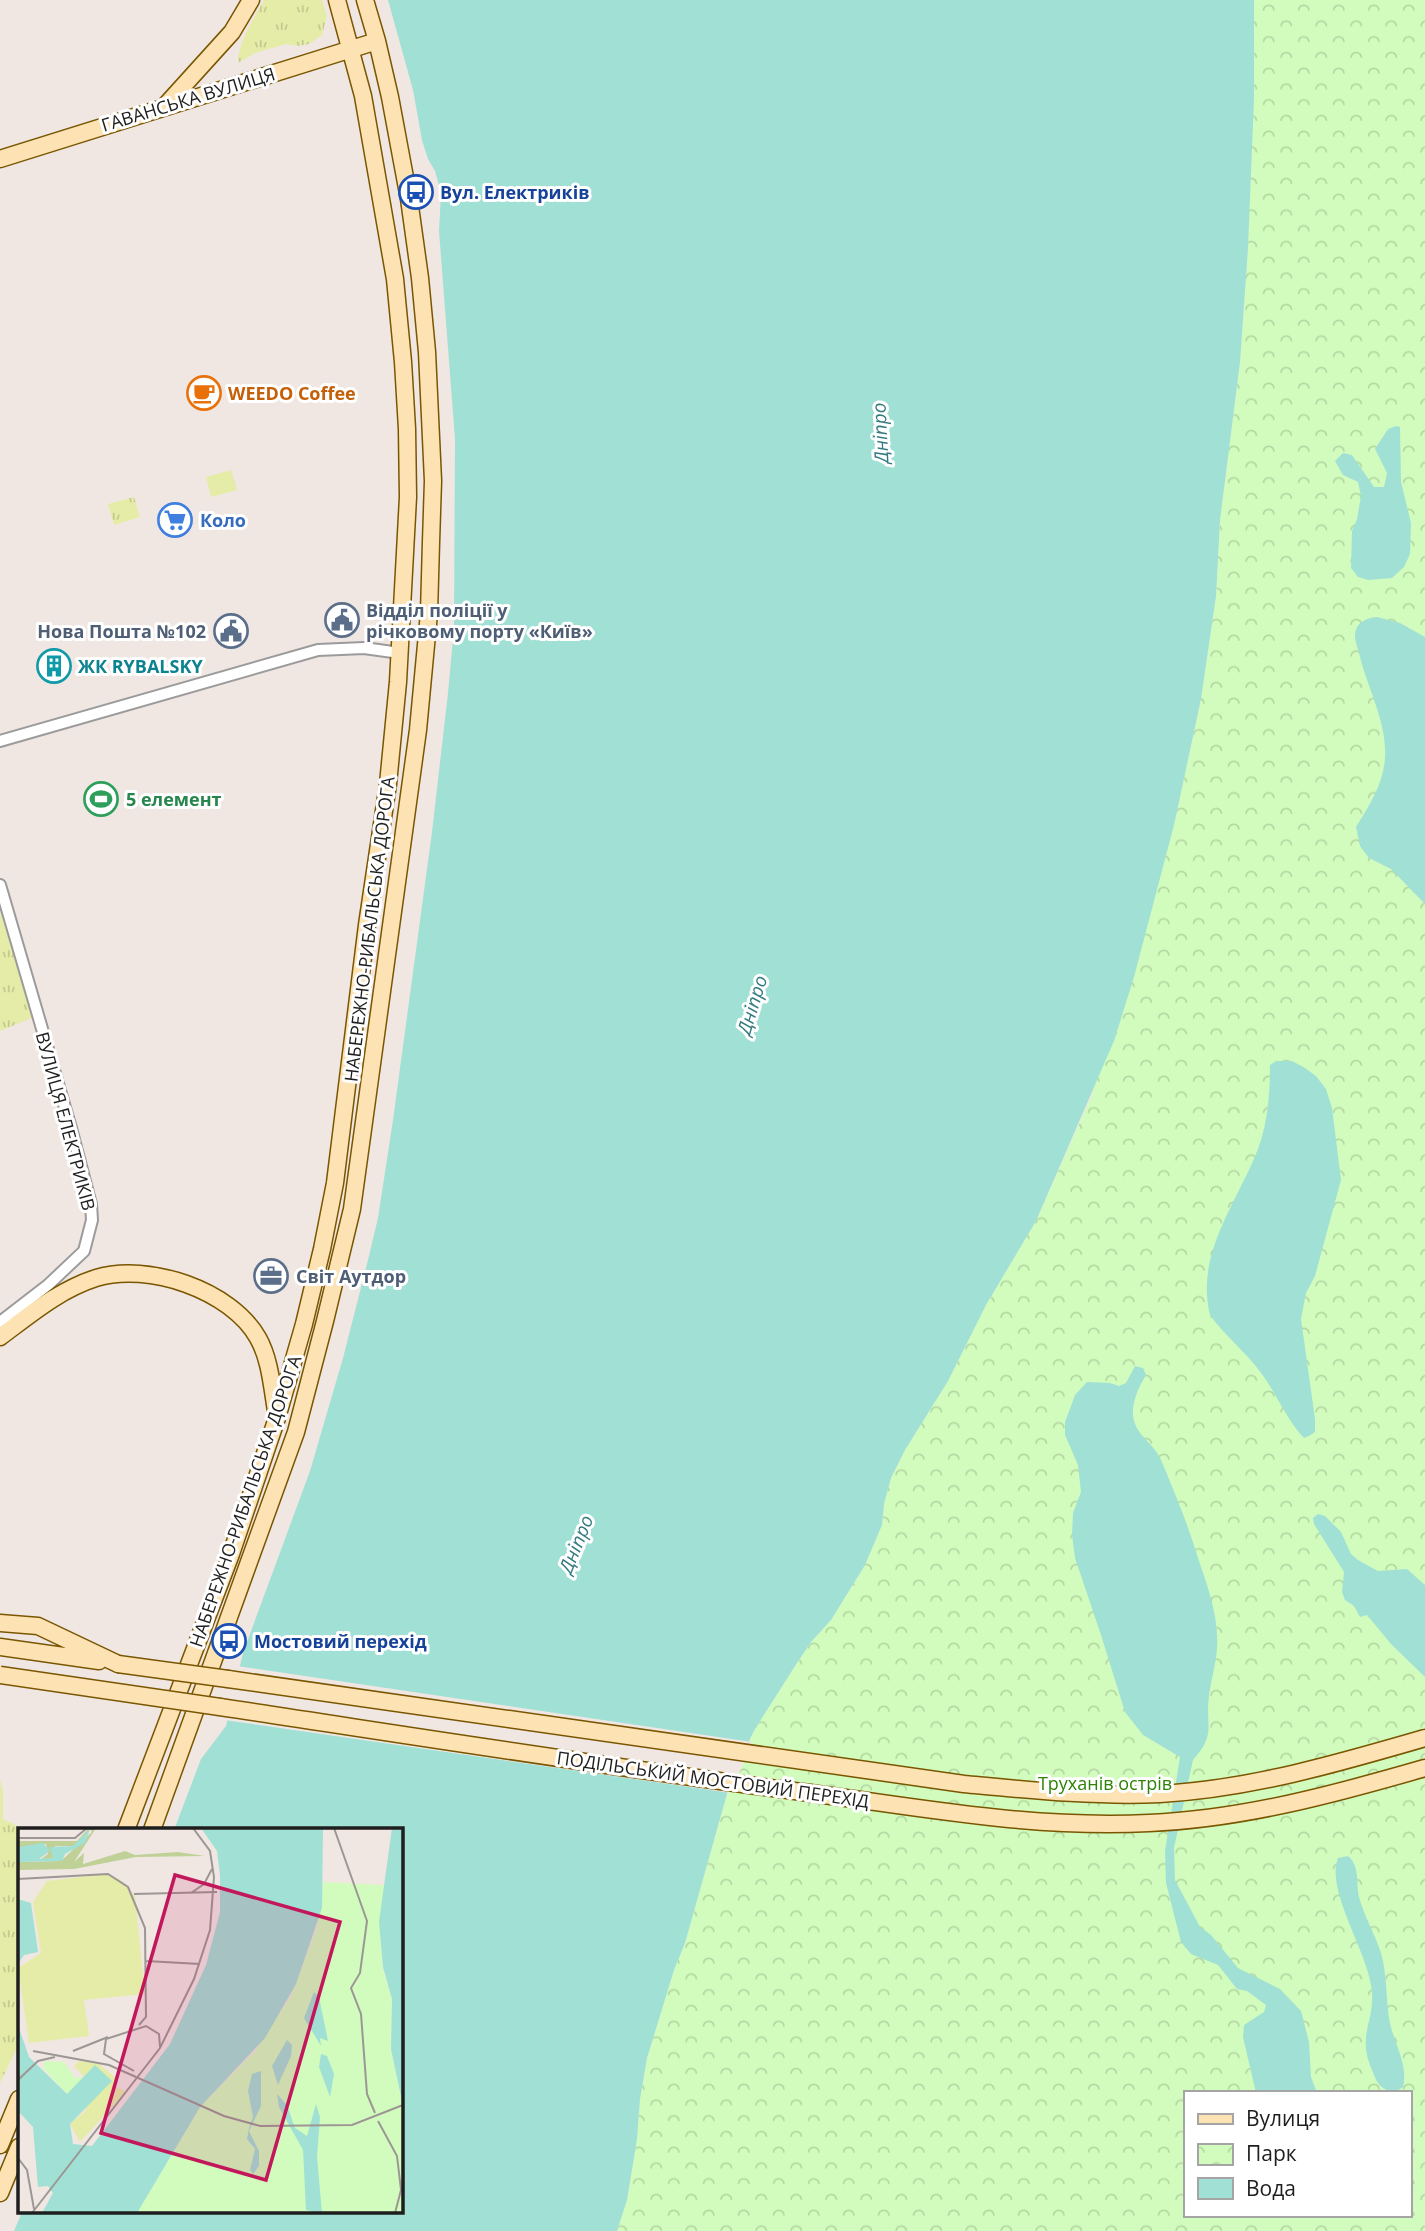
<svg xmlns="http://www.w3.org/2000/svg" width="1425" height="2231" viewBox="0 0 1425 2231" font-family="'Open Sans',sans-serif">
  <defs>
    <pattern id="grass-tufts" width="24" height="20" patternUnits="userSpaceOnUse" patternTransform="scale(1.75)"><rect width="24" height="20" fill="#e5eca7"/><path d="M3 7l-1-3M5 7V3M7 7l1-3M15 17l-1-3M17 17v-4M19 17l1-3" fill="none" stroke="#c4ca8f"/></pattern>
    <pattern id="park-crowns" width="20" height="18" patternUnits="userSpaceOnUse" patternTransform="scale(1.75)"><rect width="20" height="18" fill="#d2fcbe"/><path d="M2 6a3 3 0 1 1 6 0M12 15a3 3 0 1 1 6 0" fill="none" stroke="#b4d8a3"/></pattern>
  </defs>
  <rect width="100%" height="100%" fill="#f0e7e3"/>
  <path fill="url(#grass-tufts)" d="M264 0H322L327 16 322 35 309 44 298 46 286 44 255 53 238 63C238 41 254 19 264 0Z
    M231 470 237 490 211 497 206 477Z
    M134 497 140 517 114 525 108 504Z
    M0 912 34 1017 0 1031Z
    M0 1779 3 1791V1819L26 1830H19V2044L0 2083Z"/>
  <path fill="url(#park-crowns)" fill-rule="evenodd" d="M1254 0H1425V2231H617L627 2200 637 2139 640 2099 647 2058 674 1970 685 1943 727 1794 744 1751 755 1729 795 1666 811 1642 831 1620 865 1565 882 1525 884 1504 891 1478 905 1450 948 1381 986 1305 1036 1221 1092 1095 1174 825 1201 699 1216 596 1220 520 1240 362 1248 248ZM1185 2093H1409V2215H1185Z"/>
  <path fill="#a1e0d4" d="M388 0H1254V99L1248 248 1240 362 1220 520 1216 596 1201 699 1174 825 1134 977 1114 1041 1036 1221 986 1305 948 1381 905 1450 891 1478 884 1504 882 1525 865 1565 831 1620 811 1642 795 1666 755 1729 744 1751 727 1794 685 1943 674 1970 647 2058 640 2099 637 2139 627 2200 617 2231H14L22 2212H401V1830H174L201 1759 226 1726 243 1653 310 1471 343 1358 367 1264 378 1218 393 1120 432 832 448 693 454 628 455 439 439 231 441 193 435 171 428 159 422 140 413 90Z
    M1396 426 1400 427 1401 482 1411 523 1410 554 1404 567 1392 578 1368 580 1358 577 1351 568 1352 531 1357 519 1361 496 1358 482 1343 475 1335 461 1343 453 1352 455 1374 487H1384L1387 473 1375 449 1388 429Z
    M1377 617 1400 623 1425 637V904L1391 869 1369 858 1360 846 1356 827C1369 806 1384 783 1385 757 1387 723 1368 689 1360 657 1359 651 1355 642 1355 636 1355 623 1366 618 1377 617Z
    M1276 1061H1292L1305 1068 1316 1076 1326 1089 1332 1108 1341 1180 1315 1276 1306 1293 1301 1319 1315 1419V1432L1309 1436 1304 1438C1286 1419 1277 1394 1261 1373 1246 1352 1225 1336 1210 1315 1196 1258 1231 1211 1253 1161 1267 1131 1270 1098 1270 1065Z
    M1135 1366 1143 1368 1146 1375C1138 1388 1130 1406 1134 1421 1138 1436 1155 1445 1161 1460 1174 1491 1187 1522 1197 1555 1207 1585 1219 1615 1217 1648 1216 1664 1211 1680 1209 1696 1205 1725 1217 1734 1193 1760L1174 1848 1175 1880 1200 1927 1211 1935 1238 1968 1280 1989 1301 2011 1309 2042 1311 2077 1317 2093H1256L1243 2037 1244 2025 1264 2012 1266 2005 1247 1991 1237 1989 1218 1965 1191 1954 1181 1942 1166 1883 1165 1851 1180 1757 1143 1735 1125 1712 1101 1635 1075 1558 1072 1535 1073 1513 1081 1492 1078 1465 1065 1435V1422L1075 1395 1087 1382 1110 1383 1119 1386 1126 1383Z
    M1318 1514 1325 1516 1341 1532 1351 1554 1358 1560 1378 1571 1407 1569 1425 1585V1677L1391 1644 1367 1615 1360 1617 1354 1606 1345 1600 1342 1592 1344 1572 1314 1524 1313 1518Z
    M1348 1856C1360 1866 1356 1882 1359 1897 1364 1916 1375 1934 1381 1953 1387 1974 1386 1997 1389 2018 1392 2040 1409 2064 1403 2087 1396 2092 1391 2093 1383 2088 1377 2084 1375 2077 1372 2070 1357 2035 1374 2024 1372 1992 1369 1953 1325 1891 1338 1858Z"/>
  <path fill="#f0e7e3" d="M237 1666 752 1742 731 1793 224 1720Z"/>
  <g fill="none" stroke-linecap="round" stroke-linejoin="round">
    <g stroke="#9b9b9b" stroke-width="14">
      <path id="street" d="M0 741 318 650 364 648 400 653
        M0 885 71 1128 91 1204 92 1220 84 1251 48 1285 0 1322"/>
    </g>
    <g stroke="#7a5600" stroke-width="19">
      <path id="secondary" d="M165 106 232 32 251 0
        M0 159 377 41
        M0 1337C31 1314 59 1290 96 1278 148 1262 231 1290 258 1338 270 1359 272 1387 276 1411
        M0 1623 38 1626 118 1664
        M0 1647 99 1661
        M228 1679 964 1784C1029 1790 1095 1797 1160 1794 1250 1789 1339 1763 1425 1738
        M220 1707C413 1736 607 1767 802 1792 919 1807 1030 1829 1149 1823 1243 1819 1335 1794 1425 1768
        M126 1830 231 1554 277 1418 304 1324 322 1249 335 1183 367 925 388 784 398 682 408 497 407 429 403 362 395 279 363 96 337 0
        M152 1830 296 1432 325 1321 352 1209 418 730 429 613 431 542 433 481 427 352 420 278 409 199 390 97 377 41 365 0
        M0 2145 19 2099
        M0 2193 19 2147"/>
    </g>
    <use href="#street" stroke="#fff" stroke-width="10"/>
    <use href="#secondary" stroke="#fde3b4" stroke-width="16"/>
    <g stroke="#7a5600" stroke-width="19" stroke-linecap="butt">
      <path id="secondary-bridge" d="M118 1664 228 1679
        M0 1675 220 1707"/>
    </g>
    <use href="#secondary-bridge" stroke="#fde3b4" stroke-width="16"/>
  </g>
  <defs>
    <g id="bus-ring" transform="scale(1.75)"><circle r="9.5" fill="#fff" stroke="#1a4fb4" stroke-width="1.5"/><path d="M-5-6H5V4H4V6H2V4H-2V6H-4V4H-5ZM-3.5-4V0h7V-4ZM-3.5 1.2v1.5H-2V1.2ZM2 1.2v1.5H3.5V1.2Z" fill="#1a4fb4"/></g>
    <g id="cafe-ring" transform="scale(1.75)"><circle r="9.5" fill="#fff" stroke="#e8710a" stroke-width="1.5"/><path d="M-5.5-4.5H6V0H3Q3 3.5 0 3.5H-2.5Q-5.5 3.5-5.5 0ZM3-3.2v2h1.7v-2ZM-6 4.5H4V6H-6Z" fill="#e8710a"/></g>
    <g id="supermarket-ring" transform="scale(1.75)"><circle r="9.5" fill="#fff" stroke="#3f7fe0" stroke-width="1.5"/><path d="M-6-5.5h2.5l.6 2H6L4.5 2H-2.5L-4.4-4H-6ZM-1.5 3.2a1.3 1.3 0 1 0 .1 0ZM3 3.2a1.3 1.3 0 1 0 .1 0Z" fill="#3f7fe0"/></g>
    <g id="civic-ring" transform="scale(1.75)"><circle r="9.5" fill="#fff" stroke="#5c6f8a" stroke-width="1.5"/><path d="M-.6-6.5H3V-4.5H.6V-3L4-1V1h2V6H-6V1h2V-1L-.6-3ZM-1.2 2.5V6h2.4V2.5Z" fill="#5c6f8a"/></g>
    <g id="building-ring" transform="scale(1.75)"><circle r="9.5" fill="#fff" stroke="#0f9aa8" stroke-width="1.5"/><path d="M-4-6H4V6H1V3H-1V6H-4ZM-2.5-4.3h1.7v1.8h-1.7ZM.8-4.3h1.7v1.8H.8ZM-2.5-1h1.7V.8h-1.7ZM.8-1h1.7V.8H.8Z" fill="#0f9aa8"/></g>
    <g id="stadium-ring" transform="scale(1.75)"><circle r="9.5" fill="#fff" stroke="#2e9e5b" stroke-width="1.5"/><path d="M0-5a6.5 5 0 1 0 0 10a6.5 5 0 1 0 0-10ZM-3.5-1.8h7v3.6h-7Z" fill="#2e9e5b"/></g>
    <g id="office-ring" transform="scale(1.75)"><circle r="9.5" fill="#fff" stroke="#5c6f8a" stroke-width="1.5"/><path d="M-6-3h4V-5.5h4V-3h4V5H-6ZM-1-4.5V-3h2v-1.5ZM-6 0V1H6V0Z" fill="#5c6f8a"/></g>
  </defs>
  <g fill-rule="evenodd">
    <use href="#bus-ring" x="416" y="192"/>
    <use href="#cafe-ring" x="204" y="393"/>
    <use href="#supermarket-ring" x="175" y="520"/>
    <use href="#civic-ring" x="342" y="620"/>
    <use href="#civic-ring" x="231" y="631"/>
    <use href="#building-ring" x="54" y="666"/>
    <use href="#stadium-ring" x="101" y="799"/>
    <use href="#office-ring" x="271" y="1276"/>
    <use href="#bus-ring" x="229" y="1641"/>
  </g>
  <g text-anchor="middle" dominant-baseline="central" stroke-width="6" stroke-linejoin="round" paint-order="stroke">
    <g font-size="18" fill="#1e1e1e" stroke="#fff">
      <text transform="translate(188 99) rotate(-17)">ГАВАНСЬКА ВУЛИЦЯ</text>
      <text transform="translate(369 929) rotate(-83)">НАБЕРЕЖНО-РИБАЛЬСЬКА ДОРОГА</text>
      <text transform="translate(66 1121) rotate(75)">ВУЛИЦЯ ЕЛЕКТРИКІВ</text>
      <text transform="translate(245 1501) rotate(-71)">НАБЕРЕЖНО-РИБАЛЬСЬКА ДОРОГА</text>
      <text transform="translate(713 1779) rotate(8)">ПОДІЛЬСЬКИЙ МОСТОВИЙ ПЕРЕХІД</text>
    </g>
    <g font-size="18" font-weight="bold" fill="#164399" stroke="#fff" text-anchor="start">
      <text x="440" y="192">Вул. Електриків</text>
      <text x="254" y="1641">Мостовий перехід</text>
    </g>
    <g font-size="18" font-weight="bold" fill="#c56008" stroke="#fff" text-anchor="start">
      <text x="228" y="393">WEEDO Coffee</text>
    </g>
    <g font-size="18" font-weight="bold" fill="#366cbe" stroke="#fff" text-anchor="start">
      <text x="200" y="520">Коло</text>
    </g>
    <g font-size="18" font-weight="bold" fill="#4e5e75" stroke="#fff" text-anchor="start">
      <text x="366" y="610">Відділ поліції у<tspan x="366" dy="21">річковому порту «Київ»</tspan></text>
      <text x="206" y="631" text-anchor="end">Нова Пошта №102</text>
      <text x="296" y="1276">Світ Аутдор</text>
    </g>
    <g font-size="18" font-weight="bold" fill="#0d838f" stroke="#fff" text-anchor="start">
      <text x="78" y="666">ЖК RYBALSKY</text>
    </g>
    <g font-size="18" font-weight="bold" fill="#27864d" stroke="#fff" text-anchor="start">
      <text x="126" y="799">5 елемент</text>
    </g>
    <g font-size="18" fill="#2e8206" stroke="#fff">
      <text x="1105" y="1783">Труханів острів</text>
    </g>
    <g font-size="19" font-style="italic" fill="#357b82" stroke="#fff">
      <text transform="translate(880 433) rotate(-93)">Дніпро</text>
      <text transform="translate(752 1005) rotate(-73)">Дніпро</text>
      <text transform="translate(576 1544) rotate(-68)">Дніпро</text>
    </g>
  </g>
  <g transform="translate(18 1828)">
    <rect width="385" height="385" fill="#f0e7e3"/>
    <path d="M88 46 103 52 117 68 127 166 66 172 71 208 11 215 0 140 23 125 15 74 29 53ZM61 233 80 235 98 250 97 258 108 264 62 314 52 296 68 282 66 249 56 238Z" fill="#e5eca7"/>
    <path d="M71 0H78L56 34 66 25 65 36 107 23 117 27 160 24 187 28 118 29 56 41 0 42V34L43 33 74 4 72 1 64 11 55 18H37L36 30 22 32 30 26 28 16 1 20 0 13H59Z" fill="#bfd196"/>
    <path d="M305 54 366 57 362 103 365 142 374 171 373 221 385 278V385H119L182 279 237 223 273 168 299 100ZM27 233 46 234 57 250 66 249 49 266 25 240Z" fill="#d2fcbe"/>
    <path d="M183 0H305L304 80 278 156 247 210 182 279 119 385H24L35 365 30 358 20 359 15 299 0 283V197L11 229 49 266 77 237 94 253 52 296 55 316 74 318 152 216 188 137 202 84V47L199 23ZM374 0H385V278L373 221 374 171 365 139 361 94ZM72 1 67 15 47 26 44 33 0 34V19L25 15 32 23 21 31 35 30 32 19 55 18ZM0 71 13 75 20 124 6 127 0 136ZM296 164 301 169 310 213 302 210 303 218 286 190ZM269 212 274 217 273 228 260 257 254 238ZM303 226 309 228 316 246 312 269 301 239ZM243 243V278L231 303 241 323V338L235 346 232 342 237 321 229 311 231 300 235 289 230 263 234 246ZM259 266 269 277 277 300 289 308 298 276 302 289 299 329 304 385 288 382 285 322 261 279Z" fill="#a1e0d4"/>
    <path fill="none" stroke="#9c9794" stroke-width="2" d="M316 0 349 93 342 145 333 160 343 186 349 266 357 285M0 10H57L69 0M0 51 90 46 110 59 127 100 128 189 121 197M173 65 186 56 194 41M116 66 199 64M128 133 182 136M15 223 91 237 206 288 242 298 334 297 385 277M55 223 90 209M116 243 86 226 88 211 128 198 141 206 142 219M0 252 20 233 37 229M360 293 379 328 383 362 377 385M0 330 9 342 16 381M14 385 142 220 176 151 192 102 196 49 192 23 175 0"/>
    <path fill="#c2185b" fill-opacity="0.15" stroke="#c2185b" stroke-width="3.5" d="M157 47 322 94 248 352 83 305Z"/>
    <rect width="385" height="385" fill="none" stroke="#1e1e1e" stroke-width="3.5"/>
  </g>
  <rect x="1184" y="2091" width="228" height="126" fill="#ffffff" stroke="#a5a5a5" stroke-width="2"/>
  <rect x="1198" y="2114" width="35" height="10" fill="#fde3b4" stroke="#a5a5a5" stroke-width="2"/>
  <text x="1246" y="2126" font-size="21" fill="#1e1e1e">Вулиця</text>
  <rect x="1198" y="2144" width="35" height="21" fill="url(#park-crowns)" stroke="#a5a5a5" stroke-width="2"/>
  <text x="1246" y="2161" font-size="21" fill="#1e1e1e">Парк</text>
  <rect x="1198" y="2178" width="35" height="21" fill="#a1e0d4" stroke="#a5a5a5" stroke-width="2"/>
  <text x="1246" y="2196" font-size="21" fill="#1e1e1e">Вода</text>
</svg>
